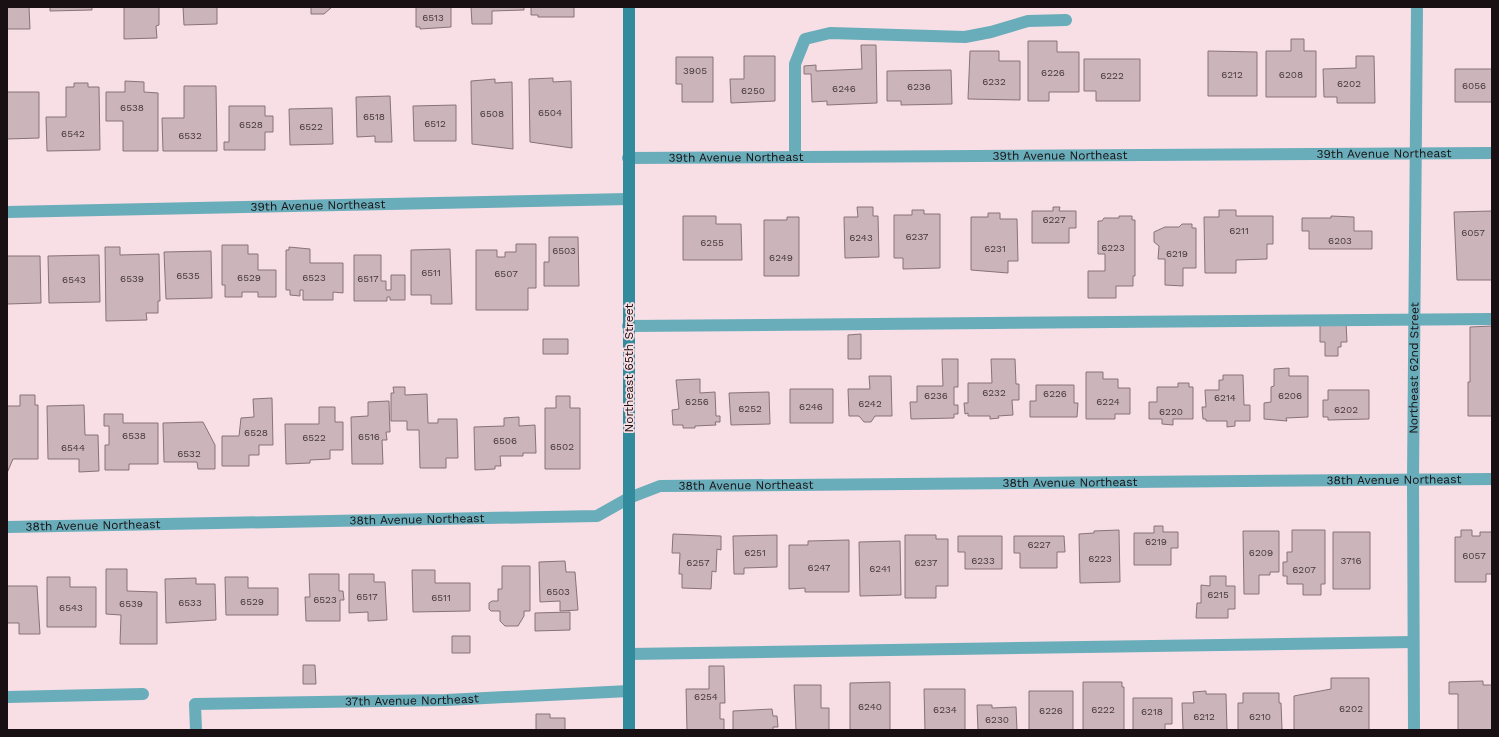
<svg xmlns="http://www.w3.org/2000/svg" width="1499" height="737" viewBox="0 0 1499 737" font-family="'Work Sans',sans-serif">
  <rect width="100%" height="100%" fill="#f7dfe5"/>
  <path fill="#cbb4ba" stroke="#887378" d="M7 7H29L30 29H7Z
    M48 7H92V10L50 11V7Z
    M124 7H159V25L156 26 157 38 124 39Z
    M183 7H217V24L184 25Z
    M311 7H332L324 14H311Z
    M416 7H451V27L420 29V27H416Z
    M471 7H524V10L492 11V24H472Z
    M531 7H574V17H538V15H531Z
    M1291 39H1304V51H1316V97H1266V51H1291Z
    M1028 41H1057V52H1079V92H1049V101H1028Z
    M861 45H876L877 103 827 105V101L812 102 811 74H804V66L816 65V71L862 69Z
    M970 51H999V61H1020V100L968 99Z
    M1208 51 1257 52V96H1208Z
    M744 56H775V101L731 103 730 79H744Z
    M1356 56H1374L1375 103H1337V97H1324L1323 69 1356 68Z
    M676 57H713V102H682V84H676Z
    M1084 59H1140V101H1096V91H1084Z
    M1455 69H1492V102H1455Z
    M951 70 952 104 901 105V101H887V71Z
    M553 78V82L571 81 572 148 530 142 529 79Z
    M495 79V83L512 82 513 149 472 144 471 81Z
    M125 81 144 82V92L158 93V151H123V121H106V92H125Z
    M74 83H88V87H99L100 150 47 151 46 117H66V87H74Z
    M184 86H216L217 151H163L162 118H184Z
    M7 92H39V138L7 139Z
    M390 96 392 142H375V136L357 137 356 97Z
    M456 105V141H414L413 106Z
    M229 106H265V116H273V132H265V150H224V142H229Z
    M332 108 333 144 290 145 289 109Z
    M857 207H873V216H878L879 257 845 258 844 217H858Z
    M1053 207H1060L1059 211H1076V228H1069V243H1032V211H1053Z
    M912 210H924V214H940V268L903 269V258H894V215H912Z
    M1219 210H1236V216H1273V244H1267V259L1236 260V273H1205L1204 217H1219Z
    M1492 211V280H1457L1454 212Z
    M988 213H1000V219H1017L1018 261H1008V273L971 270V217H988Z
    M683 216H716V224H741L742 260H683Z
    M1119 216H1132V220H1135V276H1133V286H1116V298H1088V271H1105V254H1098V221H1102L1104 218H1119Z
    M1331 216 1354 217V231H1372V249H1309V231H1302V218H1331Z
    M787 217H799V276H764V220H787Z
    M1182 224H1192V228H1196V268H1183V286L1165 285V259H1158L1159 246 1154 242V232L1165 227H1179Z
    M549 237H578L579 286H544V262H549Z
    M516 244H536V288H528V310H476V250H497V257H505V252H516Z
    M222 245H248V254H258V270H276V297H258V292H242V297H225V285H222Z
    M105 247H120V255L159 254 160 301H158V313H146L147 320 106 321Z
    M289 247 310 249V263H343V293L333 292V300H303V290H300V296L290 295V290H286V250H289Z
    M450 249 452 304H431V295H411V250Z
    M211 251 212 298 166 299 164 252Z
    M99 255 100 302 49 303 48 256Z
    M354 255H381V281H386V290H391V275H405V300H390V297H387V301H354Z
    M7 256H40L41 303 7 304Z
    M1346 323 1347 342H1341V347H1338V356H1325V342H1320V324Z
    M1492 326V416H1468V382H1470V327Z
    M861 334V359H848V335Z
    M543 339H568V354H543Z
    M942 359H958V387H954V405H958V414H954V418L911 419 910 402H917V386H943Z
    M991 359H1015L1016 384H1019V400H1012L1013 415 998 416 999 418 990 419V416H968V413L965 414 964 403H968V383H992Z
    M1289 368V376H1308V417L1286 418 1287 421 1264 419V403L1271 402V387L1274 386V369Z
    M1086 372H1103V379H1118V388H1130V414H1115V419H1086Z
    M1223 375H1243L1244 405H1250V421H1235V426L1227 427V421H1206V419H1203L1202 407H1206L1205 390H1219V380H1223Z
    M869 376H891L892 416H875L871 422H864L859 416H849L848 389H870Z
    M700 379V393L715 392 716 416H720V422H715L716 425 695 426V428H683V425H673L672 410 679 409 676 380Z
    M1178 383H1189V387H1193V419H1173V425L1162 424V419H1149V402H1157V387H1178Z
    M1036 385H1074V403H1078L1077 417H1030V401H1036Z
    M393 387H405V395L427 394 428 423H438V419H457L458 458H446V468H420L419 430H407V421H391V393H394Z
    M790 389H833V423H790Z
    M1328 390H1369V419L1328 420V417H1323V400H1328Z
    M769 392 770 424 731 425 729 393Z
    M20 395H35V405H38V459H13L7 473V406H20Z
    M556 396H570V408H580V469H545V408H556Z
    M272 398 273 445H259V455H249V466H222V436H239L241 418 254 417 253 399Z
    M389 401 390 432H386L387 440H382L383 464H352L351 417 368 416V402Z
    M84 405 85 435H98L99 471 79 472V459H48L47 406Z
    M319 407H335V422H343V450H330V459L310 460V463L286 464 285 424H319Z
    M104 414H123V423H158V464H129V470H105V445H109V426H104Z
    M519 417V426L535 425 536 453H523V456H500L501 466H495V469L475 470 474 427 504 426V418Z
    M203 422 215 445V469H198L197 462H164L163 423Z
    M1154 526H1163V532H1178V548H1171V565H1134V533H1154Z
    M1119 530 1120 582 1080 583 1079 534 1094 533V531Z
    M1292 530H1325V584H1321V595H1303V584H1287V576H1283V562H1287V552H1292Z
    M1461 530H1472V536H1480V532H1492V574H1486V582H1455V537H1461Z
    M1243 531H1279V572H1270V575H1259V594H1244Z
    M1333 532H1370V589H1333Z
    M673 534 721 536V550L717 549 716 572 712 571 711 589 682 588V574H679L680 553H672Z
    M777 535V567L744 568V574H734L733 536Z
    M905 535H936V539H948V586H936V598H905Z
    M958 536H1002V569H965V552H958Z
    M1014 536H1064L1065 552H1057V568H1020V553H1014Z
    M849 540V592H805V588L789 589V545H808V541Z
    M900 541 901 595 860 596 859 542Z
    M565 561 566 572H575L578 610 560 611V601L540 602 539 562Z
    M502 566H530V611H524V616L518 626H505L500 621V611H491L489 609V603L492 601H498V589H502Z
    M106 569H127V591L157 592V644H120L121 615 106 614Z
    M412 570H435V583H470V611L413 612Z
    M309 574H339V591H343L344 600H340V621H306L305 597H310Z
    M349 574H374V582H385L387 620 368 621V612L349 613Z
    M1210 576H1226V586H1235V609H1228V618H1196L1197 603H1201V585L1210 586Z
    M47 577H70V587H96V627H47Z
    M225 577H248V588H278V615H226Z
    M196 578V584H215L216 620 166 623 165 579Z
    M7 586H37L40 634H19V623H7Z
    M570 612V630L535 631V613Z
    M452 636H470V653H452Z
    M303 665H315L316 684H303Z
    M709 666H724L725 703H720V719H724V730H687L686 689H709Z
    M1331 678H1369V730H1294V696L1331 689Z
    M1483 681V685H1492V730H1458V694H1449V682Z
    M890 682V730H850V683Z
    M1083 682H1122V687H1124V730H1083Z
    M794 685H821V708H829V730H796Z
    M924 689H965V730H925Z
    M1029 691H1073V730H1029Z
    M1206 691V694H1226L1227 730H1183L1182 703H1194L1193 692Z
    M1243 693H1279V703H1281L1282 729 1284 730H1238V703H1243Z
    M1133 698H1172V724H1165V730H1133Z
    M977 705H992V708L1016 707 1017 730H978Z
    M772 709 773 716H777L778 727H773V730H733V711Z
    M536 714H550V718H565V730H536Z"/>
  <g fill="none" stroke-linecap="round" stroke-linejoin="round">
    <path stroke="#69acba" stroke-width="12" d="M795 156V64L805 39 830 33 965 37 991 32 1028 21 1066 20
      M628 326 1492 319
      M629 654 1413 642
      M7 697 143 694"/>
    <g stroke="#69acba" stroke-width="12">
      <path id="s1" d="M628 158 1492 153"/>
      <path id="s2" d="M7 212 628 199"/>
      <path id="s3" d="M7 527 597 516 629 498 660 486 1492 479"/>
      <path id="s4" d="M196 730 195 704 446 700 629 691"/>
      <path id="s5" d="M1414 730 1413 480 1417 7"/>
    </g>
    <path stroke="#328b9c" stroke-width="12" d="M629 7V730"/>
  </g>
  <g text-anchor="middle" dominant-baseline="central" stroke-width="3.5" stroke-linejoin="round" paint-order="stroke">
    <g font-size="10" fill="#45393c">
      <text x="433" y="17">6513</text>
      <text x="695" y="70">3905</text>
      <text x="1053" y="72">6226</text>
      <text x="1232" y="74">6212</text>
      <text x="1291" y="74">6208</text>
      <text x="1112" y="75">6222</text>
      <text x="994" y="81">6232</text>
      <text x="1349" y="83">6202</text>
      <text x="1474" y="85">6056</text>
      <text x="919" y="86">6236</text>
      <text x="844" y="88">6246</text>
      <text x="753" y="90">6250</text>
      <text x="132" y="107">6538</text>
      <text x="550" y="112">6504</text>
      <text x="492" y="113">6508</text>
      <text x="374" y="116">6518</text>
      <text x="435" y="123">6512</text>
      <text x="251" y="124">6528</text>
      <text x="311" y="126">6522</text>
      <text x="73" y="133">6542</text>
      <text x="190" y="135">6532</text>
      <text x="1054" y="219">6227</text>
      <text x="1239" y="230">6211</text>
      <text x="1473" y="232">6057</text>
      <text x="917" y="236">6237</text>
      <text x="861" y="237">6243</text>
      <text x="1340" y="240">6203</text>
      <text x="712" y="242">6255</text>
      <text x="1113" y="247">6223</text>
      <text x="995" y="248">6231</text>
      <text x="564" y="250">6503</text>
      <text x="1177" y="253">6219</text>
      <text x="781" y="257">6249</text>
      <text x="431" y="272">6511</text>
      <text x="506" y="273">6507</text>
      <text x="188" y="275">6535</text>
      <text x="249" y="277">6529</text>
      <text x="314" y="277">6523</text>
      <text x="132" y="278">6539</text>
      <text x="368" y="278">6517</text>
      <text x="74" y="279">6543</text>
      <text x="994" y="392">6232</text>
      <text x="1055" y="393">6226</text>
      <text x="936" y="395">6236</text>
      <text x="1290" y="395">6206</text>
      <text x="1225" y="397">6214</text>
      <text x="697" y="401">6256</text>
      <text x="1108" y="401">6224</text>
      <text x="870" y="403">6242</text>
      <text x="811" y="406">6246</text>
      <text x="750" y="408">6252</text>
      <text x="1346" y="409">6202</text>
      <text x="1171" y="411">6220</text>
      <text x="256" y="432">6528</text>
      <text x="134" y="435">6538</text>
      <text x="369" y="436">6516</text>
      <text x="314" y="437">6522</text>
      <text x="505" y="440">6506</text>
      <text x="562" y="446">6502</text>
      <text x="73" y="447">6544</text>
      <text x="189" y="453">6532</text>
      <text x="1156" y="541">6219</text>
      <text x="1039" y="544">6227</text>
      <text x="755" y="552">6251</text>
      <text x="1261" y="552">6209</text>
      <text x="1474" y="555">6057</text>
      <text x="1100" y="558">6223</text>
      <text x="983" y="560">6233</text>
      <text x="1351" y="560">3716</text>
      <text x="698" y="562">6257</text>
      <text x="926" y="562">6237</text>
      <text x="819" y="567">6247</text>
      <text x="880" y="568">6241</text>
      <text x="1304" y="569">6207</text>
      <text x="558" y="591">6503</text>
      <text x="1218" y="594">6215</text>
      <text x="367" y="596">6517</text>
      <text x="441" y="597">6511</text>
      <text x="325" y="599">6523</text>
      <text x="252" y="601">6529</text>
      <text x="190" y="602">6533</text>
      <text x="131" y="603">6539</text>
      <text x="71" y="607">6543</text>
      <text x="706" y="696">6254</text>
      <text x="870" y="706">6240</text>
      <text x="1351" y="708">6202</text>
      <text x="945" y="709">6234</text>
      <text x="1103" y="709">6222</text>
      <text x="1051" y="710">6226</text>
      <text x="1152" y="711">6218</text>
      <text x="1204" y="716">6212</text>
      <text x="1260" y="716">6210</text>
      <text x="997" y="719">6230</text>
    </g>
    <g font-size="12" fill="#181012" stroke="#f7dfe5">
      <text stroke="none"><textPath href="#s1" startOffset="756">39th Avenue Northeast</textPath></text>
      <text stroke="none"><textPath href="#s1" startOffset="432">39th Avenue Northeast</textPath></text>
      <text stroke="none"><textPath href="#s1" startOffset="108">39th Avenue Northeast</textPath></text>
      <text stroke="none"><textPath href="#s2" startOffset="311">39th Avenue Northeast</textPath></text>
      <text transform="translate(629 368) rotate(-90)">Northeast 65th Street</text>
      <text stroke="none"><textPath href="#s5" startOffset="362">Northeast 62nd Street</textPath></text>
      <text stroke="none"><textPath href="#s3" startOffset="1394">38th Avenue Northeast</textPath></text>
      <text stroke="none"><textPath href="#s3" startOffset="1070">38th Avenue Northeast</textPath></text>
      <text stroke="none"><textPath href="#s3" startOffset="746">38th Avenue Northeast</textPath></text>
      <text stroke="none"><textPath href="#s3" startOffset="410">38th Avenue Northeast</textPath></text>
      <text stroke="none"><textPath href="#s3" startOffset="86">38th Avenue Northeast</textPath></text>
      <text stroke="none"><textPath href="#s4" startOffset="243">37th Avenue Northeast</textPath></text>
    </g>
  </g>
  <rect width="1499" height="737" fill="none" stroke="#181012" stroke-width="16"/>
</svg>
